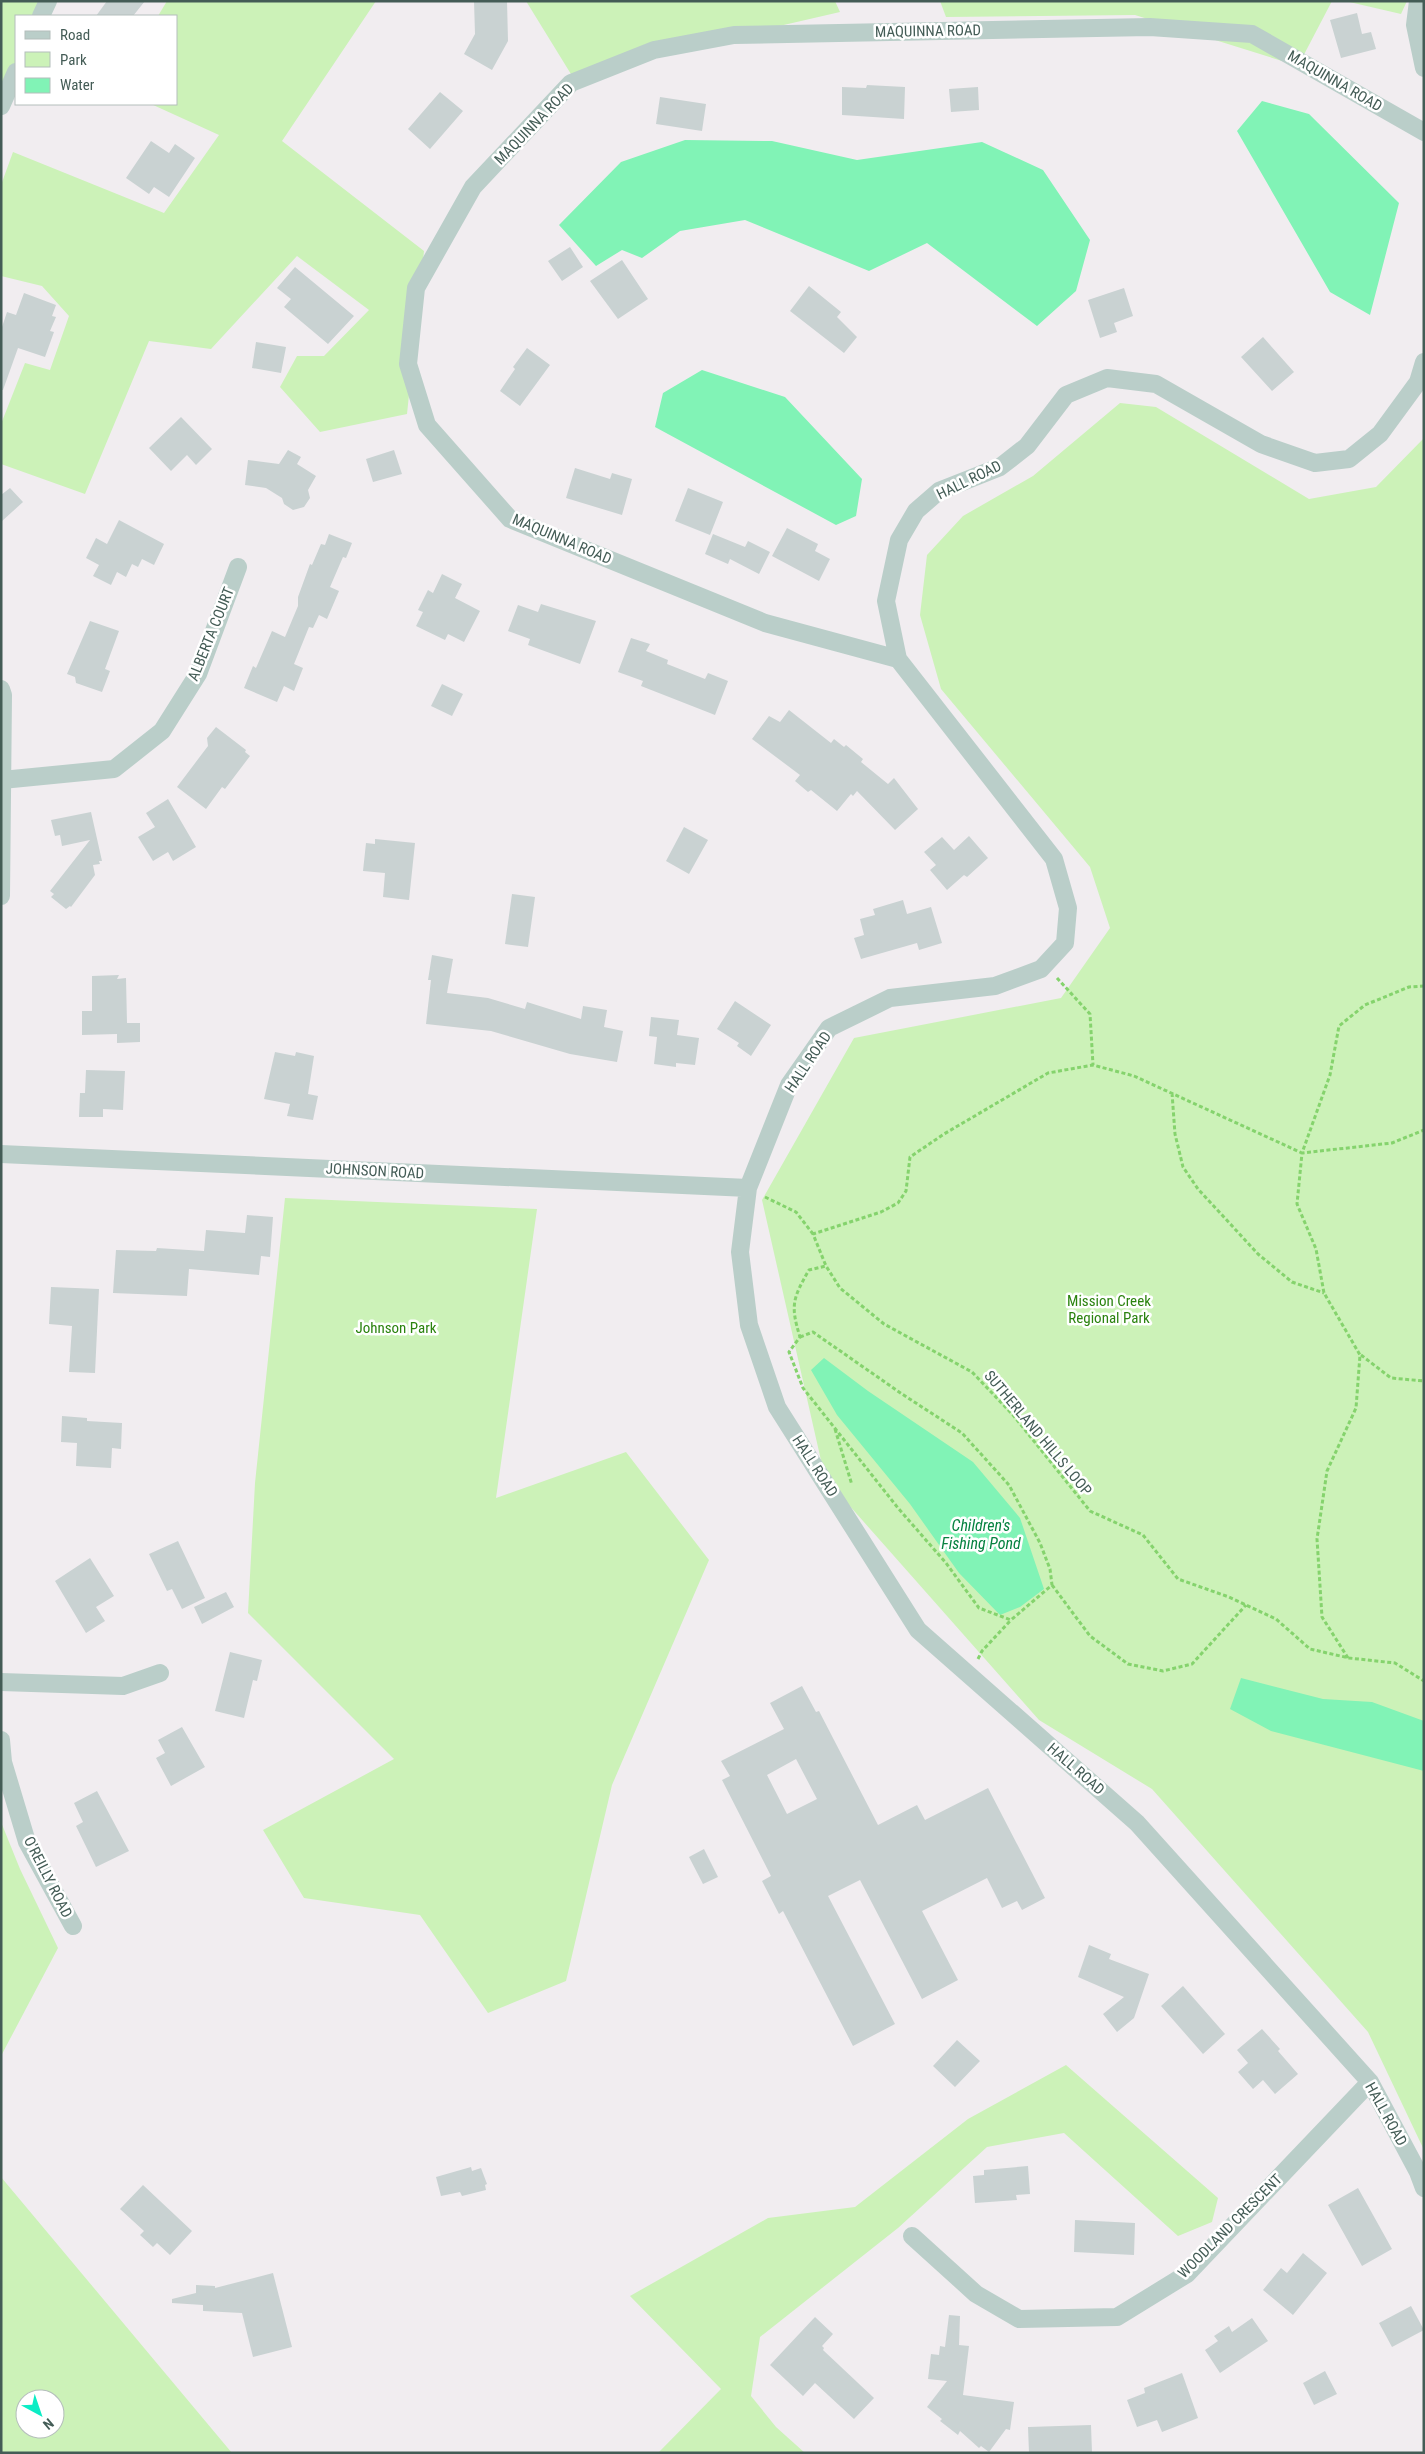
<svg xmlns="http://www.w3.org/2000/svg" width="1425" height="2454" viewBox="0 0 1425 2454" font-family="'Roboto Condensed',sans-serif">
  <rect width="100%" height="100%" fill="#f1edf0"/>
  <path fill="#ccf2b8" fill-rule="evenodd" d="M1 1H46L40 16H16V71L1 87Z
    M167 1H376L282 141 424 251 407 414 320 432 280 387 297 356H324L369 310 297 256 211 349 149 341 85 494 1 464V424L25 363 50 370 69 316 42 286 1 276V185L13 152 164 213 219 135 151 104H176V16H158Z
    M526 1H835L840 12 744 34 574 79Z
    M940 1H1332L1298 66 1135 15 946 17Z
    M1345 1H1407L1401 14Z
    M1120 403 1156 407 1309 499 1376 487 1424 438V2150L1368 2032 1152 1789 1039 1720 825 1478 762 1200 854 1038 1061 998 1110 928 1090 867 941 689 920 615 927 555 963 516 1033 476Z
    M285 1198 537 1209 496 1498 626 1452 709 1560 612 1785 566 1981 488 2013 420 1915 304 1898 263 1830 394 1759 248 1613 255 1483Z
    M1 1822 20 1869 58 1948 1 2056Z
    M1066 2065 1218 2198 1212 2222 1178 2236 1064 2133 987 2147 898 2228 760 2337 751 2396 776 2427 805 2453H658L721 2389 630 2296 768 2218 855 2207 968 2119Z
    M1 2177 232 2453H1ZM25 2399H55V2429H25Z"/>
  <path fill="#81f3b6" d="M1262 101 1309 114 1399 203 1370 315 1330 292 1237 131Z
    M685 140 772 141 857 160 982 142 1043 170 1090 240 1076 291 1037 326 927 243 869 271 745 220 680 231 642 258 622 250 596 266 559 225 621 162Z
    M702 370 785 397 862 479 856 516 836 525 655 427 663 393Z
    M824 1358 868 1391 973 1462 1020 1518 1044 1589 1020 1607 1000 1615 959 1573 910 1504 837 1415 811 1370Z
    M1241 1678 1323 1699 1372 1702 1424 1721V1771L1271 1731 1230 1709Z"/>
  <path fill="#c9d2d2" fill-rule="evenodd" d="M107 1H145L133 16H96Z
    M474 1H507L508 41 492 70 464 54 475 34Z
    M1357 13 1362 34 1371 32 1376 49 1341 58 1330 20Z
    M867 85 905 87 904 119 842 115V87L866 88Z
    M978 87 979 110 951 112 949 89Z
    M440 92 463 111 430 149 408 129Z
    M660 97 706 104 702 131 656 124Z
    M151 141 169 153 175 144 195 158 169 197 154 187 149 194 126 178Z
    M570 247 583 267 562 281 548 261Z
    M622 260 648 299 618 319 590 281Z
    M295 267 354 316 328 344 284 307 291 299 277 288Z
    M809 286 841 312 837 317 857 337 844 353 790 311Z
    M1124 288 1133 316 1114 323 1117 332 1100 338 1088 300Z
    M24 293 56 305 52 316 56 317 50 331 54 332 45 357 18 348 3 390H1V330L7 312 16 315Z
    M1263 337 1294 372 1272 391 1241 357Z
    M256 342 286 347 281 373 252 368Z
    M527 348 550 365 520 406 500 391 515 369 513 367Z
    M181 417 212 449 196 465 187 455 171 471 149 448Z
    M288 450 301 457 297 464 316 476 308 490 310 498 304 507 293 510 284 504 282 498 266 488 245 485 248 460 279 464Z
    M394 450 402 474 373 482 366 459Z
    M575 468 610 479 612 473 632 479 622 515 566 498Z
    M10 488 23 502 1 522V495Z
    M688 488 723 502 710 535 675 521Z
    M119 520 164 544 154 565 142 559 138 567 132 564 126 577 117 572 111 585 93 576 99 565 86 558 96 538 107 544Z
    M787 528 818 544 815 551 830 559 819 581 772 556Z
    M329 534 352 543 346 558 343 557 330 587 339 591 327 619 319 615 313 628 309 627 294 664 303 668 294 691 284 686 277 702 244 688 253 666 256 668 272 631 285 637 298 606V597L310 564 312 565 321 544 325 545Z
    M713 534 745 547 748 541 770 552 759 574 730 559 728 564 705 554Z
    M442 574 462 584 455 598 480 611 464 642 448 634 445 640 416 626 423 612 418 610 428 590 433 593Z
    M541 604 596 621 580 664 528 645 530 639 508 631 518 605 538 612Z
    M90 621 119 631 105 669 110 671 102 692 76 683 75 677 67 674Z
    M631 638 650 644 646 651 668 660 667 664 705 679 708 673 728 681 715 715 641 686 643 681 618 672Z
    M442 684 463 694 452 716 431 706Z
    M789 710 831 743 834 739 844 747 846 745 863 759 861 762 888 784 894 778 918 809 895 830 857 791 853 796 851 794 837 811 811 790 808 792 795 781 800 775 752 739 769 716 780 722Z
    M216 727 246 750 245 752 250 756 225 789 222 787 206 809 177 787 208 746 207 738Z
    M168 799 196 847 173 861 168 852 153 861 138 837 155 827 146 813Z
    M91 812 102 861H99L100 864 93 865 95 875 71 907 70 906 66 909 51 897 54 894 50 891 90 840 62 846 60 835 55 836 51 820Z
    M684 827 708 840 689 874 666 861Z
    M969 836 988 858 967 877 964 875 947 890 930 870 936 865 924 852 942 837 954 850Z
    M375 839 415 843 409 900 383 897 385 873 363 871 366 843 375 844Z
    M512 894 535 897 528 947 505 944Z
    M903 900 907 914 931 907 942 943 919 950 917 943 861 959 854 938 864 935 860 919 875 915 873 909Z
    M432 955 453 959 447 993 488 998 525 1009 527 1002 581 1019 583 1006 607 1010 604 1027 623 1031 617 1062 570 1054 491 1031 426 1024 431 980H428Z
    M119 975 117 979 126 978 127 1023H140V1042L117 1043V1034L82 1035V1011H92V976Z
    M735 1001 771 1025 751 1056 737 1046 739 1043 717 1029Z
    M651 1017 679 1020 677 1035 699 1038 695 1065 676 1063V1067L654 1064 657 1037 649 1036Z
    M275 1052 295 1056 296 1052 314 1056 308 1094 318 1096 313 1120 287 1116 290 1104 264 1099Z
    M86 1070 125 1071 123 1110 103 1109V1117H79L80 1093H85Z
    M247 1215 273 1217 270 1257 261 1256 259 1275 189 1269 187 1296 113 1293 116 1250 156 1251 157 1248 204 1251 206 1230 245 1233Z
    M51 1287 99 1289 95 1373 69 1372 72 1326 49 1324Z
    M62 1416 87 1418V1421L122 1423 121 1449 112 1448 111 1468 76 1466 77 1443 61 1442Z
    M178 1541 205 1598 182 1609 172 1589 167 1591 149 1554Z
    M90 1558 114 1596 96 1607 105 1621 86 1633 55 1581Z
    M226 1592 234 1607 202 1624 194 1607Z
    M230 1652 262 1660 257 1681 253 1680 244 1718 215 1711Z
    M802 1686 816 1712 819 1711 878 1825 917 1805 925 1820 988 1788 1045 1898 1022 1910 1017 1901 1002 1908 987 1878 922 1911 958 1980 922 1999 860 1880 828 1896 895 2024 853 2046 783 1911 779 1914 762 1881 771 1876 722 1780 730 1776 721 1761 784 1729 770 1703ZM796 1759 817 1799 787 1814 767 1775Z
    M182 1727 205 1767 171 1786 156 1758 165 1753 158 1740Z
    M97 1791 129 1851 96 1867 76 1826 83 1822 74 1803Z
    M704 1849 718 1877 703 1884 689 1857Z
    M1089 1945 1111 1954 1109 1959 1149 1974 1134 2018 1117 2032 1103 2014 1124 1997 1078 1977Z
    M1183 1986 1225 2034 1203 2054 1161 2006Z
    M1262 2029 1280 2049 1278 2051 1298 2074 1275 2094 1263 2080 1253 2089 1238 2072 1248 2063 1237 2050Z
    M957 2040 980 2061 955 2087 933 2066Z
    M1028 2166 1030 2194 1016 2195 1017 2200 975 2203 973 2176 984 2175V2170Z
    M471 2167 472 2171 481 2168 487 2184 485 2185 486 2190 462 2196 460 2192 441 2196 436 2177Z
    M143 2185 192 2231 170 2255 157 2243 153 2247 140 2235 144 2231 120 2209Z
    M1358 2188 1392 2249 1362 2266 1328 2205Z
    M1075 2220 1135 2223 1134 2255 1074 2252Z
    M1303 2253 1327 2273 1293 2315 1263 2290 1281 2268 1287 2273Z
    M273 2273 292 2347 253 2357 242 2313 203 2311V2305L172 2303V2299L196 2293V2285L215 2286V2288Z
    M1411 2306 1424 2330 1392 2347 1379 2323Z
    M949 2315 960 2316 959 2345 969 2346 963 2395 1014 2402 1010 2430 1006 2429 989 2452 981 2446 979 2448 960 2431 958 2435 940 2421 942 2419 927 2407 947 2381 928 2379 931 2354 939 2355 940 2346 945 2347Z
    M815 2317 833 2334 822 2346 824 2348 823 2350 874 2398 854 2419 815 2383 803 2396 770 2365Z
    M1252 2318 1268 2341 1220 2373 1205 2350 1218 2341 1214 2336 1229 2326 1232 2332Z
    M1325 2371 1337 2394 1314 2405 1303 2383Z
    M1182 2373 1198 2418 1162 2432 1157 2420 1137 2427 1127 2400 1145 2393 1144 2388Z
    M1091 2425 1092 2453H1029L1028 2427Z"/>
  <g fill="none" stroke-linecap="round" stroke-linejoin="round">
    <path stroke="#85d36d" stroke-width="3" stroke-dasharray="4 2.5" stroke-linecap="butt" d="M1057 978 1090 1014 1093 1065
      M1424 986 1409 987 1365 1005 1339 1026 1330 1075 1302 1153 1134 1076 1093 1065 1048 1073 944 1134 910 1157 906 1191 898 1203 881 1212 813 1234 826 1266 840 1288 884 1324 972 1372 1013 1415 1090 1511 1143 1535 1178 1579 1229 1597 1276 1619 1310 1649 1349 1658 1395 1663 1424 1681
      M1172 1093 1175 1134 1183 1167 1198 1189 1258 1254 1292 1282 1324 1293
      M765 1197 796 1212 813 1234
      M800 1337 813 1332 902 1394 962 1433 1009 1485 1040 1543 1050 1569 1052 1585 1011 1620 979 1608 946 1563 898 1508 803 1388 789 1352 800 1337C790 1305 793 1298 809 1270L826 1266
      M1361 1355 1391 1378 1424 1381
      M835 1429 852 1485
      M1052 1585 1090 1636 1128 1664 1163 1671 1192 1664 1246 1605
      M1348 1658 1322 1617 1317 1539 1327 1471 1356 1408 1360 1355 1324 1293 1316 1249 1297 1204 1302 1153 1392 1143 1424 1130
      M978 1659 982 1651 1011 1620"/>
    <path stroke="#bacec9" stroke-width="18" d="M1418 1 1415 25 1424 68
      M41 16 48 1
      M1 106 16 72
      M1424 362 1418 382 1380 434 1349 459 1315 463 1261 444 1156 384 1107 378 1066 395 1027 446 1000 467 939 491 916 511 899 540 886 601 898 659 1054 859 1068 908 1065 943 1041 969 995 986 890 998 829 1028 789 1085 748 1188 740 1252 749 1325 777 1407 918 1630 1137 1823 1370 2082 1418 2172 1424 2188
      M898 659 765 623 510 519 427 425 408 364 416 288 473 187 571 83 654 50 734 35 1150 27 1252 34 1424 132
      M1 689 3 695 1 896
      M2 780 114 769 162 731 198 674 238 567
      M1 1154 748 1188
      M1 1682 123 1686 160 1673
      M1 1740 3 1762 27 1842 73 1926
      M912 2236 976 2294 1019 2319 1117 2317 1187 2274 1370 2082"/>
  </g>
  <g text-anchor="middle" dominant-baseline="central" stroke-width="5" stroke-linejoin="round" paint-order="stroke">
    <g font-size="15" fill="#445c56" stroke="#fff">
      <text transform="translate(928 31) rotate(-1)">MAQUINNA ROAD</text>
      <text transform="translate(1335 81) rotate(30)">MAQUINNA ROAD</text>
      <text transform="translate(534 124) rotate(-46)">MAQUINNA ROAD</text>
      <text transform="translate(969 480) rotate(-26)">HALL ROAD</text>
      <text transform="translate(562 539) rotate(23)">MAQUINNA ROAD</text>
      <text transform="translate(211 634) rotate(-68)">ALBERTA COURT</text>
      <text transform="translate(808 1062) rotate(-56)">HALL ROAD</text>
      <text transform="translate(375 1171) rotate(3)">JOHNSON ROAD</text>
      <text transform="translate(1038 1433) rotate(50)">SUTHERLAND HILLS LOOP</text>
      <text transform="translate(815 1466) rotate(57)">HALL ROAD</text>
      <text transform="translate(1076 1769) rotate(41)">HALL ROAD</text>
      <text transform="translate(48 1877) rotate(63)">O'REILLY ROAD</text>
      <text transform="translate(1386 2114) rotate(61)">HALL ROAD</text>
      <text transform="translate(1230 2226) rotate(-45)">WOODLAND CRESCENT</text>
    </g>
    <g font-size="15" fill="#2b830f" stroke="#fff">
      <text x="1109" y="1301">Mission Creek<tspan x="1109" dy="17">Regional Park</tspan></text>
      <text x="396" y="1328">Johnson Park</text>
    </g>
    <g font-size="16" font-style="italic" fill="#068240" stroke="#fff">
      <text x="981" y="1525">Children's<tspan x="981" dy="18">Fishing Pond</tspan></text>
    </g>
  </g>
  <rect width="1425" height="2454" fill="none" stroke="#445c56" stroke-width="5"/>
  <rect x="15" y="15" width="162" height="90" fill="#ffffff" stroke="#b4bebb"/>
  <rect x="25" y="31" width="25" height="8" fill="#bacec9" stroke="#b4bebb"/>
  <text x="60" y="40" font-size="15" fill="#445c56">Road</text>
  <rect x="25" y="52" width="25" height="15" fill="#ccf2b8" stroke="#b4bebb"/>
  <text x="60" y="65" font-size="15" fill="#445c56">Park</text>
  <rect x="25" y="78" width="25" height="15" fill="#81f3b6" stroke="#b4bebb"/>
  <text x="60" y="90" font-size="15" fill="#445c56">Water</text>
  <g transform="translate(40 2414) rotate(140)"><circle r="24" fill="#ffffff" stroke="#b4bebb"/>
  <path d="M0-4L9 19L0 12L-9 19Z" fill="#0bedc5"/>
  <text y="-8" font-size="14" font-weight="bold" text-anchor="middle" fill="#445c56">N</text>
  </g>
</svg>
